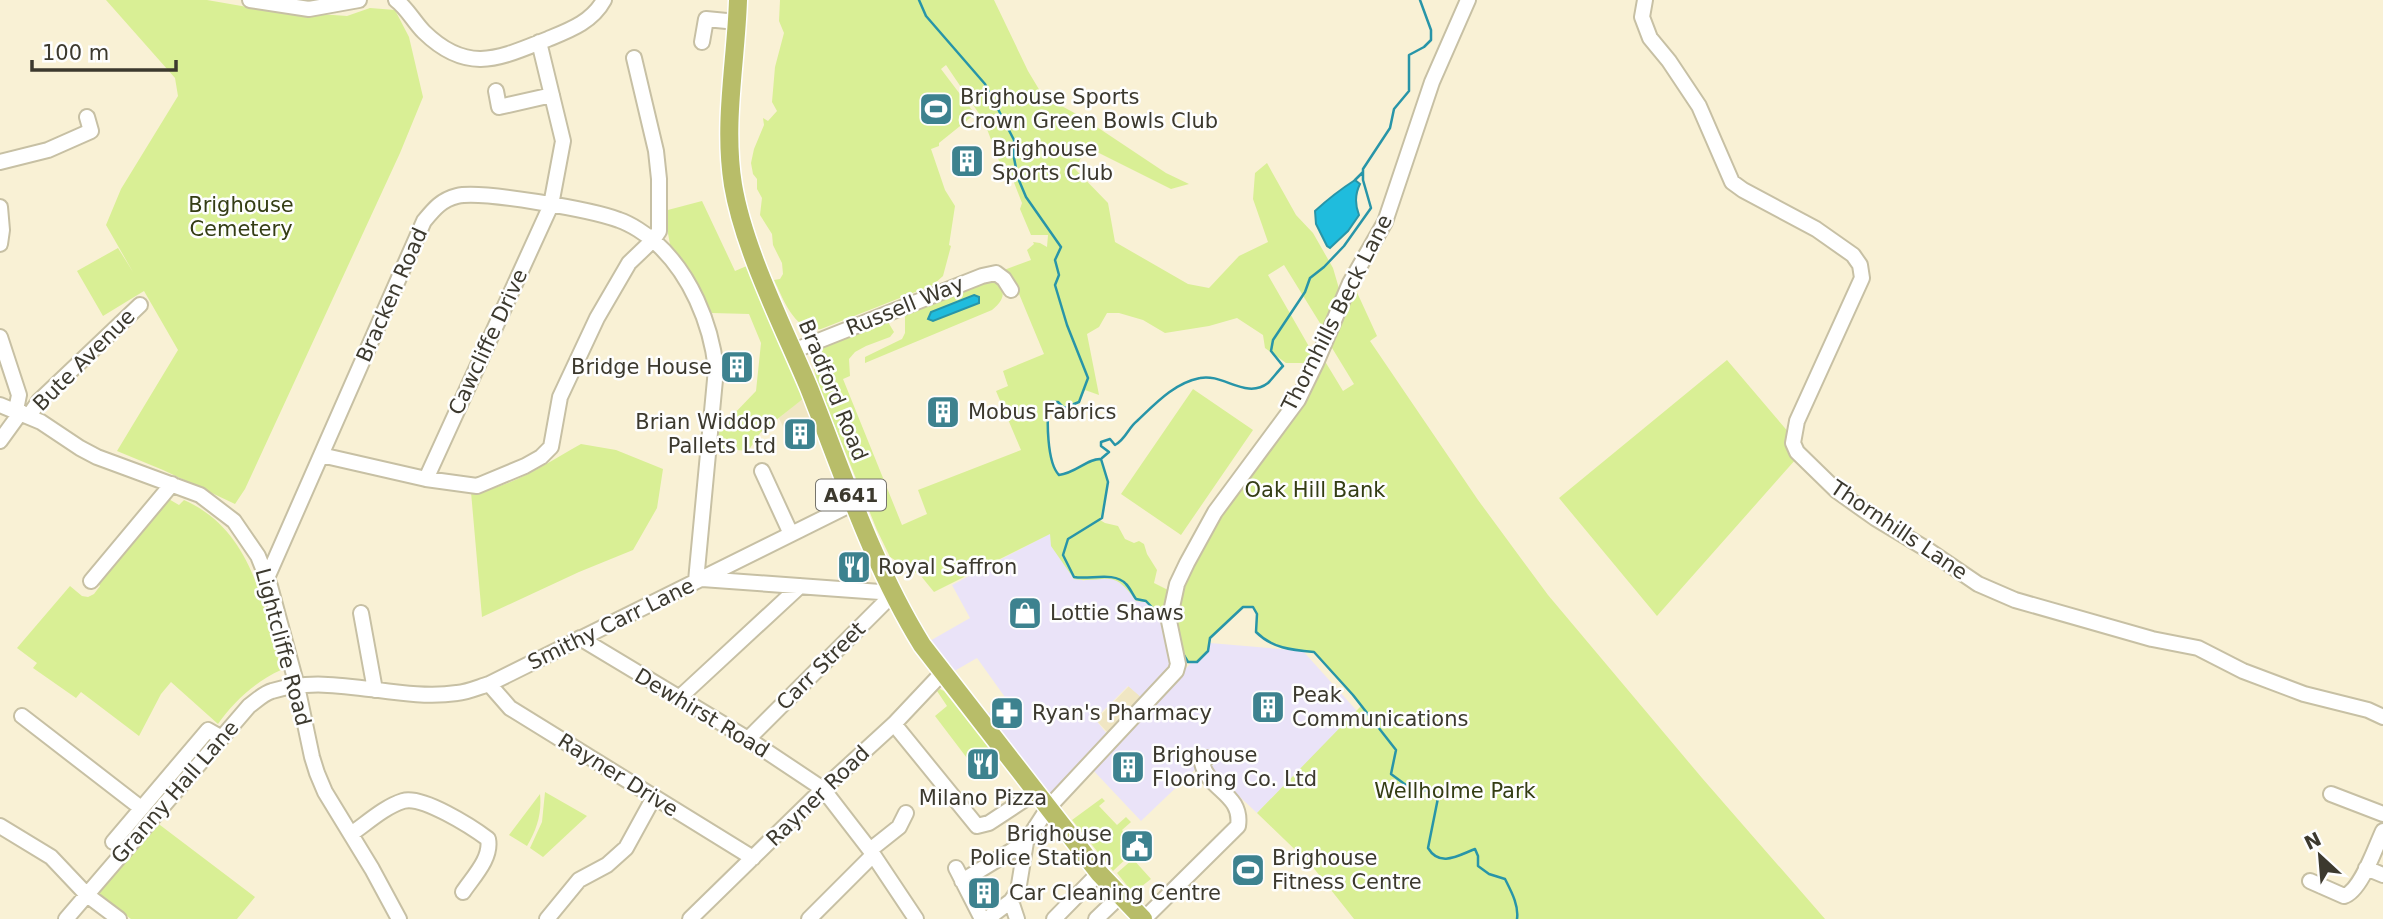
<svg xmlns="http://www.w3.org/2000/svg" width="2383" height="919" viewBox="0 0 2383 919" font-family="'DejaVu Sans',sans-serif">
  <rect width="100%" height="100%" fill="#f9f1d5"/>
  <path fill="#f0e6c3" d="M804 397 817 434 791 444 779 418Z
    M1129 686 1142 698 1108 733 1096 720Z"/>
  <path fill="#eae3f8" d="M1051 533 1083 581 1091 578 1114 579 1125 584 1136 601 1145 602 1158 614 1167 628 1175 662 1142 698 1128 686 1095 719 1107 734 1076 774 1045 802 982 718 1007 700 977 658 951 673 928 642 970 618 952 585Z
    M1210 643 1303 651 1357 711 1257 813 1208 767 1207 758 1141 821 1091 768Z"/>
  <path fill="#d9ef95" d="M106 0H207L264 10 347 16 370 8 395 10 409 37 423 97 400 153 245 489 235 504 163 470 117 451 178 350 144 291 103 316 77 271 118 248 133 272 106 225 121 189 178 96 175 78Z
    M780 0H994L1028 71 1043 96 1082 117 1166 173 1189 184 1171 189 1087 147 1075 169 1108 203 1115 242 1188 284 1209 288 1239 256 1268 242 1253 199 1255 173 1267 163 1296 215 1313 233 1333 268 1340 292 1323 328 1284 265 1268 275 1315 357 1311 363H1286L1265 348 1263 335 1237 318 1209 326 1165 333 1143 320 1119 313H1107L1099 327 1087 334 1099 395 1085 390 1079 402 1064 408 1058 402H1050C1046 418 1047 464 1059 475 1077 473 1088 458 1101 459L1108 482 1100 520 1105 523 1118 526 1125 539 1134 543 1139 541 1144 544 1147 554 1157 570 1154 583 1170 591 1161 613 1158 614 1145 602 1136 601C1112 566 1106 584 1074 579L1051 546 1050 534 934 592 921 576 890 557 877 530 818 385 814 369 816 351 884 322H888L894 332 890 337 866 346 855 352 849 359 850 376 843 379 902 525 927 514 918 490 1021 450 996 391 1008 386 1003 371 1044 354 1017 289 1004 270 1031 260 1027 250 1034 244 1033 242 1040 243 1047 247 1048 235H1031L1020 209 1022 203 1013 180 1005 177 984 121 946 65 941 69 975 114 939 143V146L931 149 945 190 955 206 949 245 951 246 943 276 933 285 821 329C794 332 784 300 774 280L780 279 783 274 782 263 773 245 772 234 760 215 762 198 757 189V179L753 174 751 163 754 149 764 125 763 118 768 121 777 111 772 102 775 67 784 33 779 21Z
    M702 201 735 271 749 265 804 398 761 432 748 451 713 448 716 421 732 416 756 391 761 343 749 314 712 313 691 276 671 250 664 211Z
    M989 280 997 281C1007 293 1003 301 992 310L865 363V357L902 339 905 333V314Z
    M1355 288 1377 336 1370 341 1478 500 1548 595 1702 778 1825 919H1354L1312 866 1257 813 1361 706 1314 652C1291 650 1272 648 1256 632L1257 614 1253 607H1243L1210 638 1208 651 1197 662H1188L1172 633 1175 599 1222 508 1323 358 1343 391 1354 384 1329 343Z
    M1727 360 1790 434 1796 459 1657 616 1559 498Z
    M1193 389 1253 430 1181 535 1121 494Z
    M581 444 616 450 663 469 657 508 633 550 579 572 482 617 471 492C511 489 546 463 581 444Z
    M167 498 179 505 184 500C252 530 264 605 281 670 256 681 233 702 218 724L171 682 161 694 139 736 81 692 76 698 33 668 37 663 17 648 70 586 82 596 88 597 94 594 100 586 96 581Z
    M940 689 944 691 992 752 973 766 935 716 947 706 937 691Z
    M545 792 587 816 543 857 530 848 542 822Z
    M540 794C542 813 537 829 527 846L509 835Z
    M1102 798 1105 801 1099 806 1117 825 1126 817 1131 822 1122 830 1127 837 1120 844 1130 855 1113 871 1072 820Z
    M156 822 255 897 237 919H131L96 894Z
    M1133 859 1151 879 1133 893 1117 873Z"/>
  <path fill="#1fbcdd" stroke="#2895a8" stroke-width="2" d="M1355 180 1360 184C1355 194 1355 205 1359 215L1348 231 1330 248 1327 246 1316 224 1315 211C1328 199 1341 189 1355 180Z
    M974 295 979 297V303L933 321 928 319 931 312Z"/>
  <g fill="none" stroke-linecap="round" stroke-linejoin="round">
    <path stroke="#2895a8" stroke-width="2.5" d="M919 0 926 16 985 84 1014 140V158L1018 178 1026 197 1061 247 1055 260 1059 275 1055 285 1067 325 1088 378 1079 402 1064 408 1058 402H1050C1046 418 1047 463 1059 475 1076 473 1088 458 1101 459L1108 482 1102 518 1068 539 1063 555 1074 577C1090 580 1114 571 1126 584 1130 588 1133 595 1136 599L1146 601 1163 619
      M1355 180 1363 172
      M1102 458 1109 452 1101 446V442L1110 439 1115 445C1126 439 1128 428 1137 421 1155 404 1174 383 1200 378 1223 373 1246 400 1268 383 1273 378 1278 371 1283 366L1271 351 1273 340 1305 292 1310 278 1324 267 1344 246 1371 208 1363 180V169L1390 128 1394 109 1409 91V55L1424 47 1431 40V30L1420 0
      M1182 652 1188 662H1197L1208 651 1210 638 1243 607H1253L1257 614 1256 632C1272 648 1291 650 1314 652L1353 695 1396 750 1391 774 1414 791 1432 790 1438 798 1428 848C1440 868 1459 855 1475 849L1478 856V866L1489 874 1505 879C1511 891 1519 905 1517 919"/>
    <g stroke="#c7c0a4" stroke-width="18">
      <path id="minor" d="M250 0 309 9 359 0
        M396 0C407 8 414 22 424 32 468 75 500 58 548 39 570 30 592 22 604 0
        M1645 0 1642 17 1650 38 1669 61 1699 106 1732 182 1743 190 1816 229 1853 255 1860 265 1862 278 1797 421 1793 443 1797 452 1837 491 1875 518 1928 550 1978 584 2015 600 2152 639 2198 648 2243 671 2304 694 2368 710 2383 717
        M702 42 706 19 737 22
        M496 91 499 107 552 95
        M0 162 48 150 91 131 87 117
        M0 207 2 230 0 244
        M0 337 19 395 16 410
        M793 351 982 276 996 273 1004 279 1011 290
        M0 405 41 422 80 448 97 457 200 495 234 521 258 556 270 586 297 686 312 757 317 773 325 792 372 869 399 919
        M29 416 39 401 140 305
        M0 441 21 412
        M321 455 426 479 477 486 525 466 541 457 551 447 560 397 597 318 629 263 653 240 659 231V179L656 151 634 58
        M762 471 791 534
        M426 479 551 205 563 141 539 42
        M267 578 424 221C434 209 441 200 457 196 481 190 593 210 619 220 631 224 646 234 655 242 690 273 711 323 716 369L696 581
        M702 579 894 593
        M91 581 172 484
        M361 613 375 690
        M580 638 748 739 823 789 870 850 916 919
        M489 684 510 708 753 858
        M679 698 800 586
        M22 716 141 808
        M894 724 977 826 989 823 1036 792
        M748 739 894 593
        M2331 794 2383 814
        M0 826 51 857 87 895 119 919
        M351 834C367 823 384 807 403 801 422 795 472 827 488 839 492 858 473 877 463 892
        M113 842 208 730 222 738
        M870 850 899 827 906 813
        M956 868 982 919
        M2366 868 2383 875
        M962 881 1026 842
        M2310 881 2344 896C2361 891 2375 848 2383 831
        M1011 901 1017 919
        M66 919 249 706C256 701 264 693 272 691 332 672 397 702 457 693 468 692 479 687 489 684L854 503
        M547 919 579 880 607 865 626 848 654 797
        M690 919 823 789 894 724 944 671
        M809 919 873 855
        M987 919 1011 901 1018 891 1026 842 1048 808 1176 671 1178 664 1169 621 1177 584 1187 563 1215 512 1298 400 1316 363 1350 283 1385 222 1432 82 1468 0
        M1054 919 1099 873
        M1096 919 1120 896
        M1144 919 1238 826C1243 794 1208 790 1202 763L1207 758"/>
    </g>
    <g stroke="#fff" stroke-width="21">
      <path id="major" d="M738 0C736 62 723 123 733 185 744 250 783 326 809 388 843 474 873 566 922 645L1099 873 1143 919"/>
    </g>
    <use href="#minor" stroke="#fff" stroke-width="14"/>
    <use href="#major" stroke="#b8bd69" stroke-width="18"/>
  </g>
  <defs>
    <g id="stadium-square" transform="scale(1.75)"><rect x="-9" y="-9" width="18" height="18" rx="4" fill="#3d828f" stroke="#fefefe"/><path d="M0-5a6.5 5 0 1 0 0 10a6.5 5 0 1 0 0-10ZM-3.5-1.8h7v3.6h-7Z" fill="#fff"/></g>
    <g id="building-square" transform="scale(1.75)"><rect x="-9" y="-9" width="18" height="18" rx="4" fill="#3d828f" stroke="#fefefe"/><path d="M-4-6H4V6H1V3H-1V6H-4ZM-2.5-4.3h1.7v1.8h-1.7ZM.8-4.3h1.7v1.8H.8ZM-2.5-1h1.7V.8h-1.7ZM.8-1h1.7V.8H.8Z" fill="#fff"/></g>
    <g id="restaurant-square" transform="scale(1.75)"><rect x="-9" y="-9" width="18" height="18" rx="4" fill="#3d828f" stroke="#fefefe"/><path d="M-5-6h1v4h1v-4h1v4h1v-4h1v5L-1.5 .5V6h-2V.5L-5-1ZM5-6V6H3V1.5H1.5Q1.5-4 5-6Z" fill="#fff"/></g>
    <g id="shop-square" transform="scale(1.75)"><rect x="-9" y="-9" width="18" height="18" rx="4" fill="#3d828f" stroke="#fefefe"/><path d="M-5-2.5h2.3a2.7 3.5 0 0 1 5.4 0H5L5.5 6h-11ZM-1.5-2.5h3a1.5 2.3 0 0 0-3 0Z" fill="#fff"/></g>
    <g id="pharmacy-square" transform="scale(1.75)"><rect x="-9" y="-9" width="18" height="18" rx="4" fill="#3d828f" stroke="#fefefe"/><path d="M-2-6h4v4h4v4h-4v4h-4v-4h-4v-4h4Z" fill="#fff"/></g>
    <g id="civic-square" transform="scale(1.75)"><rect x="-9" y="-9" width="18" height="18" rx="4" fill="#3d828f" stroke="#fefefe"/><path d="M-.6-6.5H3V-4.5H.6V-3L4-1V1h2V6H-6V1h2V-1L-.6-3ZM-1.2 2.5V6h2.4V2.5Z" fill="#fff"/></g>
  </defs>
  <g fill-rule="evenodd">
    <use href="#stadium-square" x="936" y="109"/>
    <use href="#building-square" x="967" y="161"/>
    <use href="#building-square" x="737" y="367"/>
    <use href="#building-square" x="943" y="412"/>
    <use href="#building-square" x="800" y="434"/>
    <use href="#restaurant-square" x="854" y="567"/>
    <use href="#shop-square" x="1025" y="613"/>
    <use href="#building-square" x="1268" y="707"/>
    <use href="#pharmacy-square" x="1007" y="713"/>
    <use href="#restaurant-square" x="983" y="764"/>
    <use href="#building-square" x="1128" y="767"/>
    <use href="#civic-square" x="1137" y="846"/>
    <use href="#stadium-square" x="1248" y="870"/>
    <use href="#building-square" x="984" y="893"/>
  </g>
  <g text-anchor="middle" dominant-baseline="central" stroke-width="5" stroke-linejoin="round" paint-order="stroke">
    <rect fill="#fefefe" stroke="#76746c" stroke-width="2" x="816" y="479.5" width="70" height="31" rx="5"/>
    <g font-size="19" font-weight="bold" fill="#3c392e">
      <text x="851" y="495">A641</text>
    </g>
    <g font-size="21" fill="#3c392e" stroke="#fefefe" text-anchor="start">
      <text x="960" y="97">Brighouse Sports<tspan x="960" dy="24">Crown Green Bowls Club</tspan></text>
      <text x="992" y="149">Brighouse<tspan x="992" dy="24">Sports Club</tspan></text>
      <text x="712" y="367" text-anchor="end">Bridge House</text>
      <text x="968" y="412">Mobus Fabrics</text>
      <text x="776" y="422" text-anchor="end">Brian Widdop<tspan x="776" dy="24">Pallets Ltd</tspan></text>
      <text x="878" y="567">Royal Saffron</text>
      <text x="1050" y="613">Lottie Shaws</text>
      <text x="1292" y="695">Peak<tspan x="1292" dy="24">Communications</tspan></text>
      <text x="1032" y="713">Ryan's Pharmacy</text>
      <text x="1152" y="755">Brighouse<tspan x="1152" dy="24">Flooring Co. Ltd</tspan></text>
      <text x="983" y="798" text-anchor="middle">Milano Pizza</text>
      <text x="1112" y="834" text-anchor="end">Brighouse<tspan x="1112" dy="24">Police Station</tspan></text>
      <text x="1272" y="858">Brighouse<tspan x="1272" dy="24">Fitness Centre</tspan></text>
      <text x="1009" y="893">Car Cleaning Centre</text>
    </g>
    <g font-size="21" fill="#343d14" stroke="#fefefe">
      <text x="241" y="205">Brighouse<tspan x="241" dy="24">Cemetery</tspan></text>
      <text x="1315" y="490">Oak Hill Bank</text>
      <text x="1455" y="791">Wellholme Park</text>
    </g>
    <g font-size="21" fill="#3c392e" stroke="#fefefe">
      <text transform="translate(392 295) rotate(-66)">Bracken Road</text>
      <text transform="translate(905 306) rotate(-22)">Russell Way</text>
      <text transform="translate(1337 313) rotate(-63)">Thornhills Beck Lane</text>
      <text transform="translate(488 342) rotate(-65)">Cawcliffe Drive</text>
      <text transform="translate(84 360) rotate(-45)">Bute Avenue</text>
      <text transform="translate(833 390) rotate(68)">Bradford Road</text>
      <text transform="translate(1899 530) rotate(34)">Thornhills Lane</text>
      <text transform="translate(611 624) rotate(-26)">Smithy Carr Lane</text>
      <text transform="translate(283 647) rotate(75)">Lightcliffe Road</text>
      <text transform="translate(821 666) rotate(-45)">Carr Street</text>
      <text transform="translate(702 713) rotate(31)">Dewhirst Road</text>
      <text transform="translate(618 775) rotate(32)">Rayner Drive</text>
      <text transform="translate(175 792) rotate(-49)">Granny Hall Lane</text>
      <text transform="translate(818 796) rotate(-44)">Rayner Road</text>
    </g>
  </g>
  <g transform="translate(2320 856) rotate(334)" stroke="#fefefe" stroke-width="5" paint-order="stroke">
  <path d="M0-5L12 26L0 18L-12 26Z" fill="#3c392e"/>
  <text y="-10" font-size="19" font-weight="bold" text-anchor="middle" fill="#3c392e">N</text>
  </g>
  <path d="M32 60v10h144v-10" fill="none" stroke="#3c392e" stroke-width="3.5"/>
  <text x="42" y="60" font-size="21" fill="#3c392e" stroke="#fefefe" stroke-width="5" paint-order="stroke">100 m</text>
</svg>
